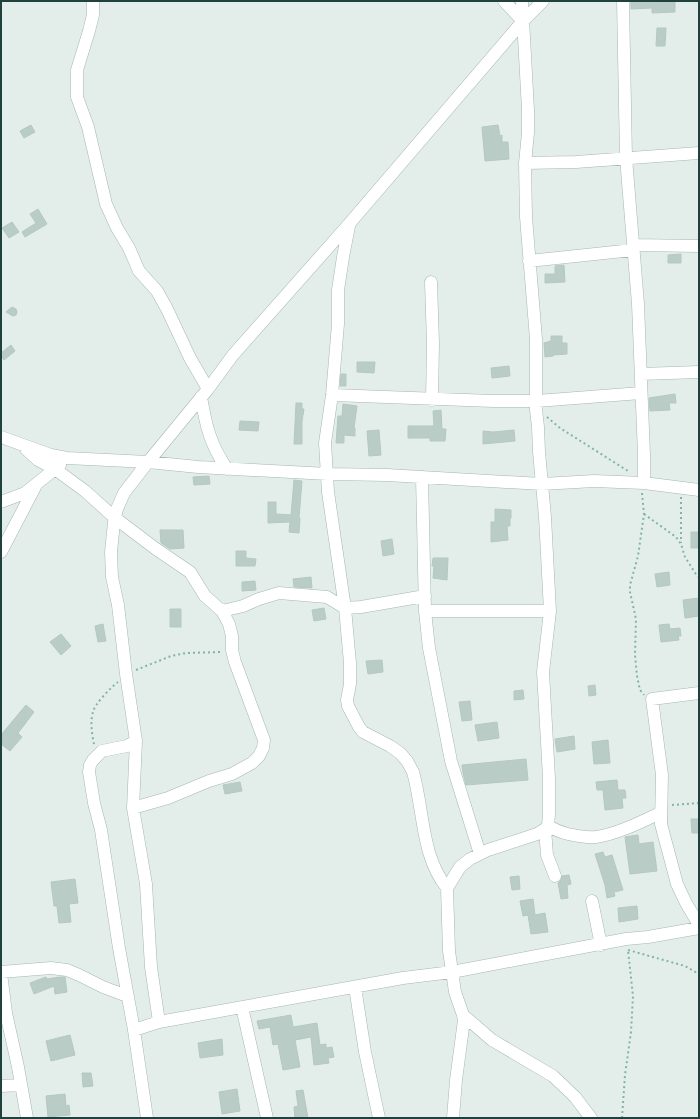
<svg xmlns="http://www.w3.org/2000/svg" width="700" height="1119" viewBox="0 0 700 1119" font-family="Roboto,sans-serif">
  <rect width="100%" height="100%" fill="#e3eeea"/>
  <path fill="#baccc6" stroke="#b4c8c2" d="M642 1H675V12L652 13V8L631 9V2Z
    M657 28H666L665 46H656Z
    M31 125 35 132 24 138 20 131Z
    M498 125 500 136 502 135V142H508L509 159 485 161 482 127Z
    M38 209 47 224 25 237 22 232 36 223 30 214Z
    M12 222 19 232 9 238 2 228Z
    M681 254V263H668V255Z
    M564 265 565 282 545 283V274H555V266Z
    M12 307 16 309 17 312 16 315 13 316 6 312Z
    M551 336H562V343H567V354L553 355V356L545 357 544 343 551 341Z
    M11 345 15 351 4 360 1 356V353Z
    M357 362H375L374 373 357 372Z
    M509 366 510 376 492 378 491 368Z
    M341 374H346V386H340Z
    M675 394 676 403H669L670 410 650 411 649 398Z
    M296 403H302V409H304L302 421V444H294Z
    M343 404 357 406 354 428H355V436L344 435V443H336L338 416H342Z
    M441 410 442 429H446L445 441H430V438H408V426H434L433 411Z
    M240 421 259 422 258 431 239 430Z
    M379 430 381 455 369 456 367 431Z
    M514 430 515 441 483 444V431L493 432Z
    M209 476 210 484 194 485 193 477Z
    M294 480 302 481 299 518H300L299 533 289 532 290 522 268 523V502H276V514L291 515Z
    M495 509 511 510V518H510V526H507L508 540 491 542V522H495Z
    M160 530H183L184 548 170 549 161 543Z
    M691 532H699V548H691Z
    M392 539 394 554 383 556 381 541Z
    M236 551H246V558L256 559 255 566H236Z
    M433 558H448L447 580 433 578 434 566H432Z
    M669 572 670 585 657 587 655 574Z
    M311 577 312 588 294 587 293 579Z
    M255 581 256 590 242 591V582Z
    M699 598V616L685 618 683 600Z
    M324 608 326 619 314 621 312 610Z
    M170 609H181V627H170Z
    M103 624 106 641 98 642 95 626Z
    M669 624 670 629 680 628 681 636H678L679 640 661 642 659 625Z
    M61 634 71 646 61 655 50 642Z
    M382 660 383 672 368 674 366 661Z
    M595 685 596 695 589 696 588 686Z
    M523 690 524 699 514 700V691Z
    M470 701 472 720 462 721 459 702Z
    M26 705 34 712 18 733 22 737 10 751 1 744V735Z
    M497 722 499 738 478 741 475 725Z
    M574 736 575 749 557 752 555 739Z
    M608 740 610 763 594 764 592 742Z
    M526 759 528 780 466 785 463 773 462 765Z
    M617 780 618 790H625L626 798H622L623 808 605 810 603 790H597L596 782Z
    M240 782 242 791 225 794 223 785Z
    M691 819H699V833H692Z
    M638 835 639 844 653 842 657 871 630 874 625 837Z
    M603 852 605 857 612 855 623 890 614 892 615 896 607 898 605 885 595 854Z
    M569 875 571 884 567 885 568 898 561 899 558 883 561 880 562 876Z
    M519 876 520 889 512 890 510 877Z
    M75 879 78 903 69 904 71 922 59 923 57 906H54L51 882Z
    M533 899 535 915 545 913 548 932 531 934 528 915 523 916 520 901Z
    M637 906 638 919 619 922 618 908Z
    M46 977 47 979 60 977H65L67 992 55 994 54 986 34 994 30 983Z
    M291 1015 293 1027 317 1023 320 1045 326 1044V1048L332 1047 334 1057 328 1058 329 1063 314 1065 311 1037 295 1040 300 1067 283 1070 278 1044 273 1045 270 1027 259 1029 257 1021Z
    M70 1035 75 1055 51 1061 46 1041Z
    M222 1039 223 1055 200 1058 198 1043Z
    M82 1073H91L93 1086 83 1087Z
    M237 1089 240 1111 222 1114 219 1092Z
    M303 1090 308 1118H295L294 1107 298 1106 296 1091Z
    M65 1094 66 1106 69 1105 70 1115 48 1117 46 1096Z"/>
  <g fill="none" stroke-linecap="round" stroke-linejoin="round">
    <g stroke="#a5b7b2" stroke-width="13">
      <path id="minor" d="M93 1V15L89 31 77 70V97L88 127 106 204 117 228 129 248 139 271 157 291 167 309 190 358 208 389
        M504 1 523 21
        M623 1 626 158 638 304 644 455V483
        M525 163 576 162 699 153
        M349 226 343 257 338 290V324L332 395 325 443 328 492 345 608 350 663V684L347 700 348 706 359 727 363 732 390 746 400 753 407 761 413 772C424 811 421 856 447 888
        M633 245 699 246
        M529 261 633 250
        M431 282 433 344 432 400
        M641 374 699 372
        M332 395 493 401H537L641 393
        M201 397C206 426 210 444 227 469
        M1 437 51 455 67 458 148 462 198 467 328 474 387 475 542 484 594 481 644 483 699 490
        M26 449 38 460 55 469 85 491 115 518 156 549 190 572 205 596 222 611 229 624 232 636V650L235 662 264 740 263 748 259 756 252 763 232 774 209 781 168 798 133 808
        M422 477 425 611H550
        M1 502 25 493 60 465
        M1 552 35 487
        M222 611 243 606 259 599 279 593 327 597 345 608 361 607 425 596
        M425 611 429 648 451 761 480 854
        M699 693 652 699 662 775 661 824 677 884 686 903 699 925
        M136 741 127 746 102 751 93 760 90 765 89 772 94 803 101 830 119 948 134 1030 147 1118
        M548 825C554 830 560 832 568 834 577 836 586 838 596 837 617 834 641 822 660 813
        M545 829 547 855 555 876
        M592 901 601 945
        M1 972 51 968 67 970 79 975 103 987 127 996
        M1 973 6 1013 18 1067 27 1118
        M355 987 365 1052 379 1118
        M242 1007 267 1118
        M463 1015 492 1040 553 1076 575 1097 591 1118
        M159 1022 151 967 146 884 133 808 136 741 126 674 118 605 112 577 111 552 114 522 117 509 124 493 148 462 208 389 233 355 349 224 523 21 543 1
        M134 1030 159 1022 403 978 452 972 626 939 648 937 699 928
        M1 1086 21 1085
        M453 1118 456 1080 464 1020 463 1015 455 992 449 951 447 888 460 867 470 859 488 850 537 834 545 829 548 825 549 815V778L543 672 550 611 545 517 539 452 538 427 536 410V339L526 217 525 163 528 133V110L522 1"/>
    </g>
    <path stroke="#80b4aa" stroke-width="2" stroke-dasharray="2 3" stroke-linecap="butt" d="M547 417 560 428 628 471
      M642 493 644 514 638 556 630 585V592L636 619 635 655 637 676 640 690 644 695
      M681 497V543
      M644 514 676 537 681 544 685 557 697 576 699 577
      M136 670 171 656 186 653 222 652
      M94 744C92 735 90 721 93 712 94 705 111 687 118 682
      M672 805 699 803
      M628 950 685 966 699 974
      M622 1118 625 1075 631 1032 633 996 628 950"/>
    <use href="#minor" stroke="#fff" stroke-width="12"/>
  </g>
  <rect width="700" height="1119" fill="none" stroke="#21413c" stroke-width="4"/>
</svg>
